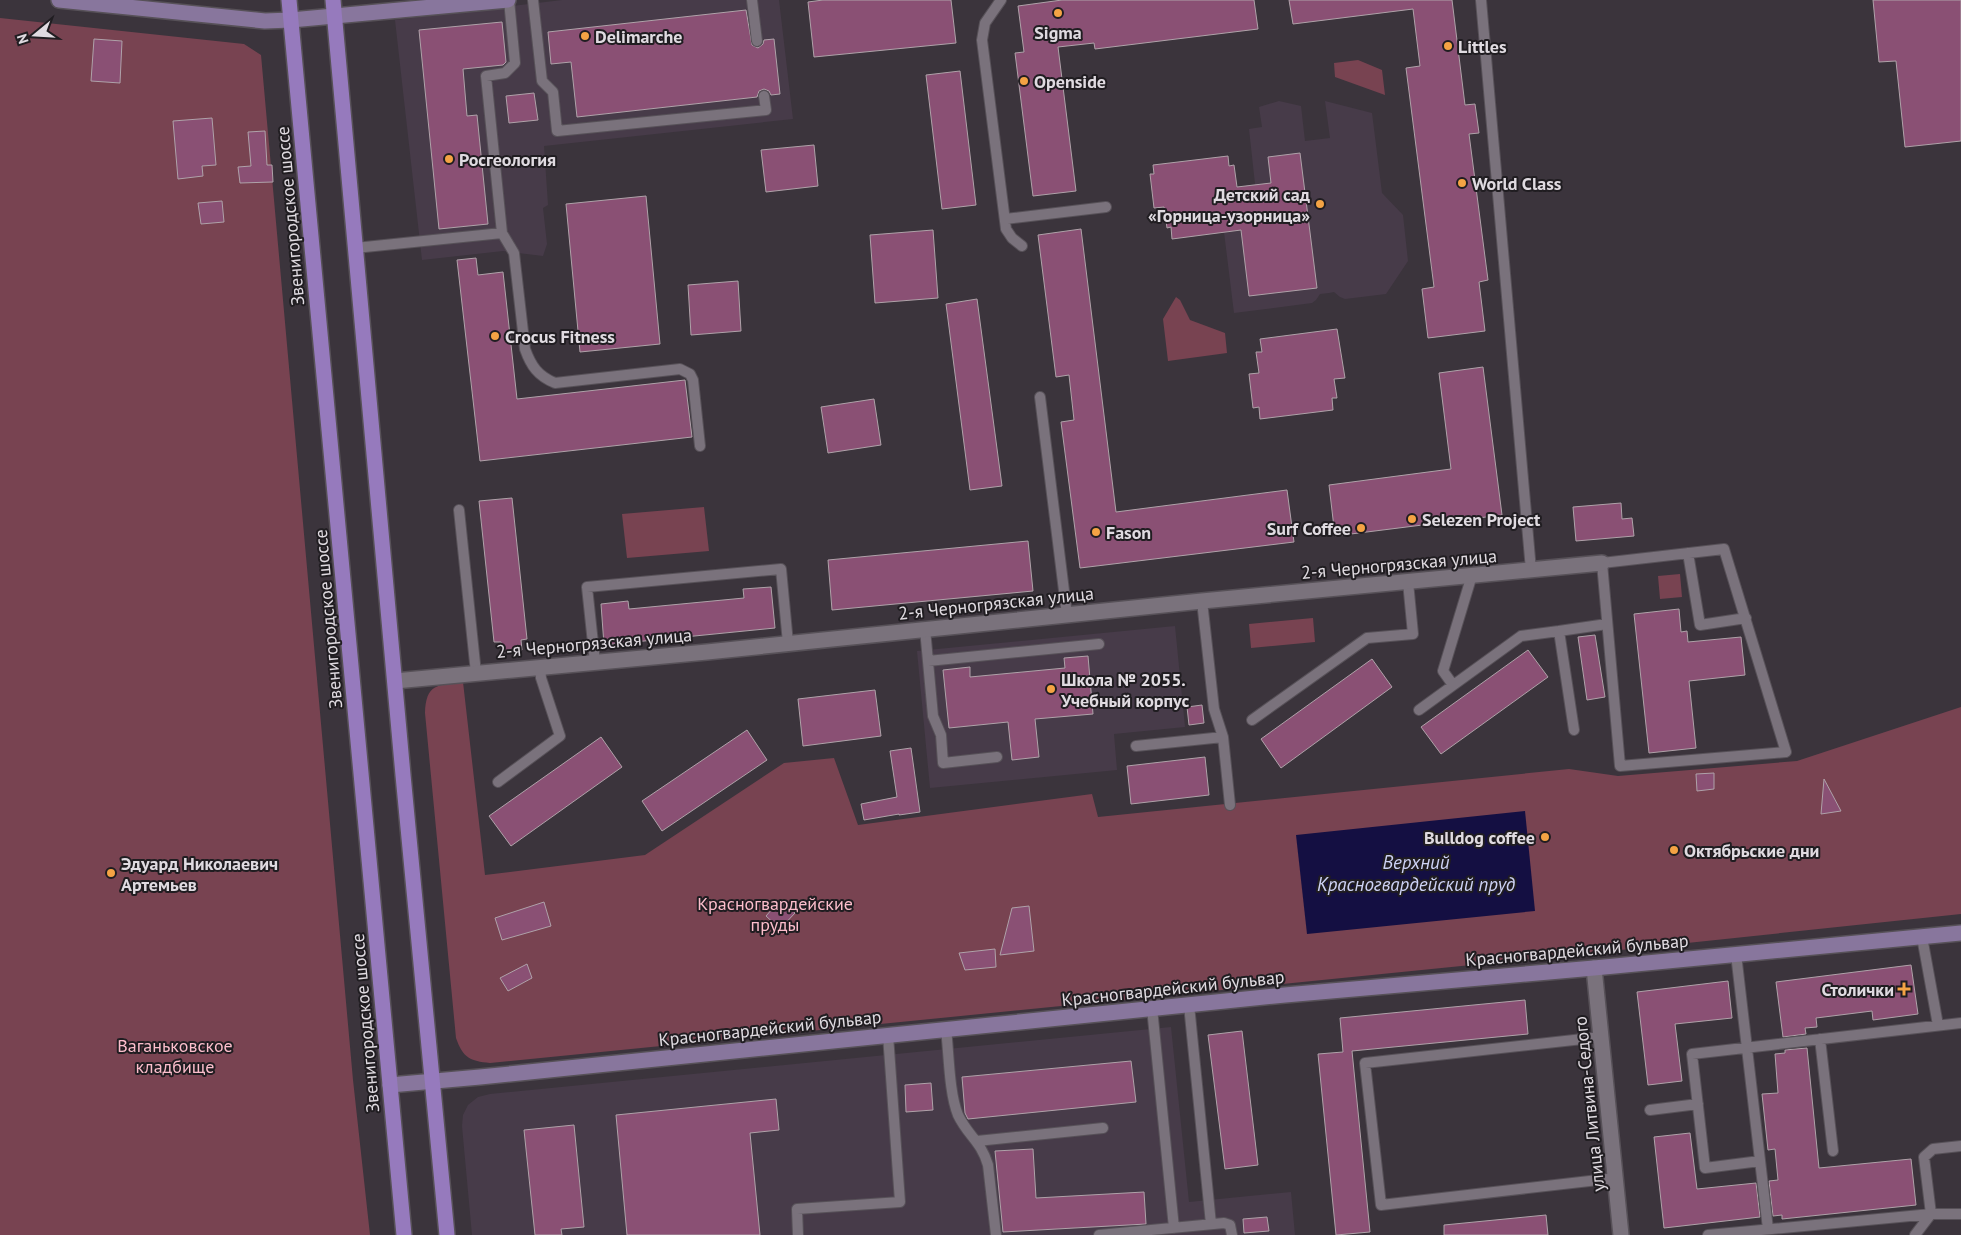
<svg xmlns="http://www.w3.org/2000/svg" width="1961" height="1235" viewBox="0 0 1961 1235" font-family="'PT Sans',sans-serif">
  <rect width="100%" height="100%" fill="#3b343c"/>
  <path fill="#473b49" d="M562 0H779L793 119 544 146 548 205 543 208 547 244 543 256 503 251 422 260 395 20Z
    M1279 101 1301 106 1305 141 1330 138 1325 101 1372 113 1382 193 1403 215 1408 261 1386 294 1345 299 1340 297 1334 292 1329 293 1320 294 1316 300 1312 303 1234 313 1224 232 1245 230 1249 216 1245 186 1255 184 1249 129 1262 127 1259 107Z
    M1175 626 1185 727 1114 734 1117 770 930 788 917 651Z
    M1171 1027 1189 1202 1291 1192 1295 1235H472L462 1126 463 1115 468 1105 478 1097 490 1094Z"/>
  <path fill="#784351" d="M0 18 244 44 261 55 353 1080 370 1235H0Z
    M1358 60 1382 70 1385 95 1335 77 1334 63Z
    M1176 297 1180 300 1190 320 1225 333 1227 353 1168 361 1163 319Z
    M704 507 709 551 627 558 622 514Z
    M1680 574 1682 597 1660 599 1658 576Z
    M1313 618 1315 642 1251 648 1249 624Z
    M463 682 485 875 645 855 784 763 834 758 858 825 1092 794 1098 817 1569 769 1618 776 1797 761 1961 707V914L1592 953 490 1063C470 1061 463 1058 456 1038L425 713C426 684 437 685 463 682Z"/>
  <path fill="#140f42" d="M1525 811 1535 911 1307 934 1296 835Z"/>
  <path fill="#8a5074" stroke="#afa2a9" d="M823 0H951L956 43 814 57 808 2Z
    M1062 0H1254L1258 29 1095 49 1094 43 1058 47 1076 191 1033 196 1015 53 1024 52 1018 6Z
    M1289 0H1452L1465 105 1475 104 1479 133 1469 134 1488 280 1479 282 1485 331 1428 338 1422 289 1434 287 1406 68 1420 66 1413 9 1293 24Z
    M1873 0H1961V141L1905 147 1896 61 1879 62Z
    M746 10 752 45 758 48 763 44 764 40 774 39 780 94 771 95 769 91 764 89 759 91 757 97 577 117 571 62 551 64 548 32Z
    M502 22 506 62 503 65 463 69 467 116 477 115 488 224 439 229 419 30Z
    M94 39 122 41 120 83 91 81Z
    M960 71 976 205 942 209 926 75Z
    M534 93 538 120 509 123 506 96Z
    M212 118 216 165 202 166 203 176 178 179 173 121Z
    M265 131 267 165H272L273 182 240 183 238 167 251 166 248 132Z
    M814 145 818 186 766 192 761 150Z
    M1300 153 1317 288 1249 296 1241 230 1172 239 1171 227 1167 228 1164 207 1154 208 1150 174H1154L1153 165 1228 156 1229 166 1234 165 1237 187 1271 183 1268 157Z
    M646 196 660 344 580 352 566 204Z
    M222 201 224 222 201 224 198 203Z
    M1081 229 1116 512 1287 490 1294 542 1080 568 1061 422 1074 420 1069 375 1056 377 1038 235Z
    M933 230 938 298 875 303 870 235Z
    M476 258 478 275 503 272 517 399 685 380 692 437 480 461 457 260Z
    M738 281 741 331 691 335 688 285Z
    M977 299 1002 486 970 490 946 304Z
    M1337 329 1345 378 1334 379 1337 398H1332L1333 410 1260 419 1259 407 1253 408 1249 374 1259 373 1256 352H1262L1260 339Z
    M1483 367 1502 515 1335 536 1329 485 1451 469 1439 373Z
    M874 399 881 445 828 453 821 407Z
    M512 498 527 639 521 640 522 650 503 653 501 642H494L479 501Z
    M1621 503 1622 519 1632 518 1634 536 1576 541 1573 507Z
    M1028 541 1033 591 832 610 828 560Z
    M771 587 775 628 604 645 601 604 628 601 629 609 744 598 743 589Z
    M1679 609 1681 632 1687 631 1688 642 1741 637 1745 675 1689 681 1696 748 1649 753 1634 614Z
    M1595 635 1605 697 1587 700 1578 637Z
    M1528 650 1548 677 1441 754 1421 727Z
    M1088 656 1093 714 1035 719 1039 757 1012 760 1008 722 949 728 943 670 970 667V677L1065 668 1064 658Z
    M1372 659 1392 687 1281 768 1261 739Z
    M875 690 881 736 803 746 798 699Z
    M1202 705 1204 723 1189 725 1187 707Z
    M747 730 767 760 662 831 642 801Z
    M601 737 622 767 511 846 489 816Z
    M911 748 920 812 899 815V814L864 820 861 804 897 797 890 751Z
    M1205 757 1209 795 1131 804 1127 766Z
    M1714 773V789L1697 791 1696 774Z
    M1824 779 1841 811 1821 814Z
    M780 900 795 913 780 929 766 916Z
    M544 902 551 926 502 940 495 918Z
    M1029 906 1034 951 1000 955 1012 908Z
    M995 949 996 967 965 970 959 953Z
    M527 964 532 978 508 991 500 978Z
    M1911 965 1918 1014 1873 1020 1872 1011 1816 1018 1817 1027 1805 1028 1806 1034 1783 1037 1776 982Z
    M1728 981 1732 1018 1675 1024 1682 1081 1648 1085 1637 992Z
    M1525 1000 1528 1034 1352 1051 1370 1232 1336 1235 1318 1054 1343 1052 1340 1018Z
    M1242 1031 1258 1165 1225 1169 1208 1035Z
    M1807 1048 1819 1168 1911 1159 1916 1205 1782 1219V1215L1773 1216 1769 1181 1778 1180 1775 1149 1768 1150 1762 1094 1778 1093 1775 1054 1785 1053V1050Z
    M1131 1061 1136 1102 968 1119 965 1113 962 1077Z
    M931 1083 933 1110 906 1112 905 1085Z
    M776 1099 779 1130 750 1133 760 1235H627L616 1115Z
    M574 1125 584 1227 561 1229 562 1235H535L524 1130Z
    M1690 1133 1697 1189 1756 1183 1760 1217 1664 1228 1654 1137Z
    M1033 1149 1036 1198 1144 1192 1146 1224 1003 1232 995 1151Z
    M1546 1215 1548 1235H1444V1225Z
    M1267 1217 1269 1231 1244 1233 1243 1219Z"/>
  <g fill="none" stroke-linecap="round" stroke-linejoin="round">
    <g stroke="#575158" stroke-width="12">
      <path id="lane" d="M533 0 542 81 553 92 557 131 766 110 764 96
        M752 0 757 41
        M1001 0 985 23 982 40 1006 229 1012 238 1022 246
        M1481 0 1531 570
        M1005 219 1106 207
        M502 233 486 76 505 73 515 63 509 0
        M355 248 502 233 514 253 525 349C531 366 538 376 555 383L680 369 690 374 693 380 700 446
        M1040 397 1067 615
        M459 510 476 673
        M1724 549 1786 752 1620 766 1602 563Z
        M1688 553 1700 625 1746 618
        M1202 601 1214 709 1223 737 1230 805
        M925 629 933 716 941 735 943 763 997 757
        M928 661 1099 644
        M595 662 587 587 781 569 788 643
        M1453 685 1443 671 1472 575
        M1419 710 1521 636 1559 631
        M1252 720 1367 638 1413 634 1408 582
        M1574 730 1559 631 1607 624
        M1136 746 1223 737
        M498 782 560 736 541 678 540 667
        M1922 937 1938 1025
        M1736 954 1768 1229
        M1189 1005 1211 1224
        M1152 1008 1174 1228
        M946 1029C949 1054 949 1093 958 1115 968 1136 981 1141 988 1165L996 1235
        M1601 1037 1365 1063 1381 1205 1616 1178
        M1820 1039 1833 1151
        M1650 1110 1698 1104
        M977 1141 1103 1128
        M1760 1161 1705 1168 1692 1054 1961 1023
        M798 1235 797 1209 900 1202 888 1035
        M1099 1235 1224 1223 1230 1225 1232 1235
        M1708 1235 1931 1214H1961
        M1915 1235 1931 1214 1924 1157 1933 1149 1961 1146"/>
    </g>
    <g stroke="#575158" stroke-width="18">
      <path id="street" d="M395 681 707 652 1202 601 1602 563
        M1594 968 1621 1235"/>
    </g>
    <g stroke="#575158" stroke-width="18">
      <path id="secondary" d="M59 0 265 21 291 20 508 0
        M390 1085 480 1077 1285 995 1594 968 1961 933"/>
    </g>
    <g stroke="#575158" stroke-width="18">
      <path id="primary" d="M289 0 404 1235
        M333 0 403 775 447 1235"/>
    </g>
    <use href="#lane" stroke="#7a727c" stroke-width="10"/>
    <use href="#street" stroke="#7a727c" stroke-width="15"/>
    <use href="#secondary" stroke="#88769d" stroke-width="15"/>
    <use href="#primary" stroke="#967abd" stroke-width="15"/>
  </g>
  <g fill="#f4a344" stroke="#201d21" stroke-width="2">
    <circle cx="1058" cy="13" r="5"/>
    <circle cx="585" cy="36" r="5"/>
    <circle cx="1448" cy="46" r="5"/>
    <circle cx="1024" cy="81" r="5"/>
    <circle cx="449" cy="159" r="5"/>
    <circle cx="1462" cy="183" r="5"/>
    <circle cx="1320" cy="204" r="5"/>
    <circle cx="495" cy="336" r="5"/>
    <circle cx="1412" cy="519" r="5"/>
    <circle cx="1361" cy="528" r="5"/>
    <circle cx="1096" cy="532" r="5"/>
    <circle cx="1051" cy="689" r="5"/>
    <circle cx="1545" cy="837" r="5"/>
    <circle cx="1674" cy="850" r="5"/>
    <circle cx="111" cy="873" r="5"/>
    <path d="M1901.5 981.5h5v5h5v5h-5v5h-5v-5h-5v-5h5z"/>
  </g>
  <g text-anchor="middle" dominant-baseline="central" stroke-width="4" stroke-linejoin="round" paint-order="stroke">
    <g font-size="18" font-weight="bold" fill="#e0dbe1" stroke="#201d21" text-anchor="start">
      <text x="1058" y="32" text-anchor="middle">Sigma</text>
      <text x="595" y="36">Delimarche</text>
      <text x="1458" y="46">Littles</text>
      <text x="1034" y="81">Openside</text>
      <text x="459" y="159">Росгеология</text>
      <text x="1472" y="183">World Class</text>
      <text x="1310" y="194" text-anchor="end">Детский сад<tspan x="1310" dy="21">«Горница-узорница»</tspan></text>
      <text x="505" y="336">Crocus Fitness</text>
      <text x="1422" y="519">Selezen Project</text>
      <text x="1351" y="528" text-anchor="end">Surf Coffee</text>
      <text x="1106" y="532">Fason</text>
      <text x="1061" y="679">Школа № 2055.<tspan x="1061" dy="21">Учебный корпус</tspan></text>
      <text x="1535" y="837" text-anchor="end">Bulldog coffee</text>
      <text x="1684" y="850">Октябрьские дни</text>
      <text x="121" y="863">Эдуард Николаевич<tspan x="121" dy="21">Артемьев</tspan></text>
      <text x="1894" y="989" text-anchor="end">Столички</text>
    </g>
    <g font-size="18" fill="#e0dbe1" stroke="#201d21">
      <text transform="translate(290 216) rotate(-95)">Звенигородское шоссе</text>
      <text transform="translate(1399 564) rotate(-5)">2-я Черногрязская улица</text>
      <text transform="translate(996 603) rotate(-6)">2-я Черногрязская улица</text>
      <text transform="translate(328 619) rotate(-95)">Звенигородское шоссе</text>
      <text transform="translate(594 643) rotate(-5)">2-я Черногрязская улица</text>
      <text transform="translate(1577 950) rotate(-5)">Красногвардейский бульвар</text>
      <text transform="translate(1173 988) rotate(-6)">Красногвардейский бульвар</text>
      <text transform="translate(365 1023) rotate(-95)">Звенигородское шоссе</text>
      <text transform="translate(770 1028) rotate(-6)">Красногвардейский бульвар</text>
      <text transform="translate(1589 1104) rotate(-96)">улица Литвина-Седого</text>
    </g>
    <g font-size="18" fill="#fcbecc" stroke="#201d21">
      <text x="775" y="903">Красногвардейские<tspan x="775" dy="21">пруды</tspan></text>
      <text x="175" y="1045">Ваганьковское<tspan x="175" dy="21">кладбище</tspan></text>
    </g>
    <g font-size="19" font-style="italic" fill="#cdd2f5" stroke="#201d21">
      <text x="1416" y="862">Верхний<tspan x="1416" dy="22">Красногвардейский пруд</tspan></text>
    </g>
  </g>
  <g transform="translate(35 35) rotate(252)" stroke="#201d21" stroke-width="4" paint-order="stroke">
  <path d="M0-4L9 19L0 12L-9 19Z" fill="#e0dbe1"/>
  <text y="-8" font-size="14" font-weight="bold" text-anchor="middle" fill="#e0dbe1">N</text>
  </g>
</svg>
